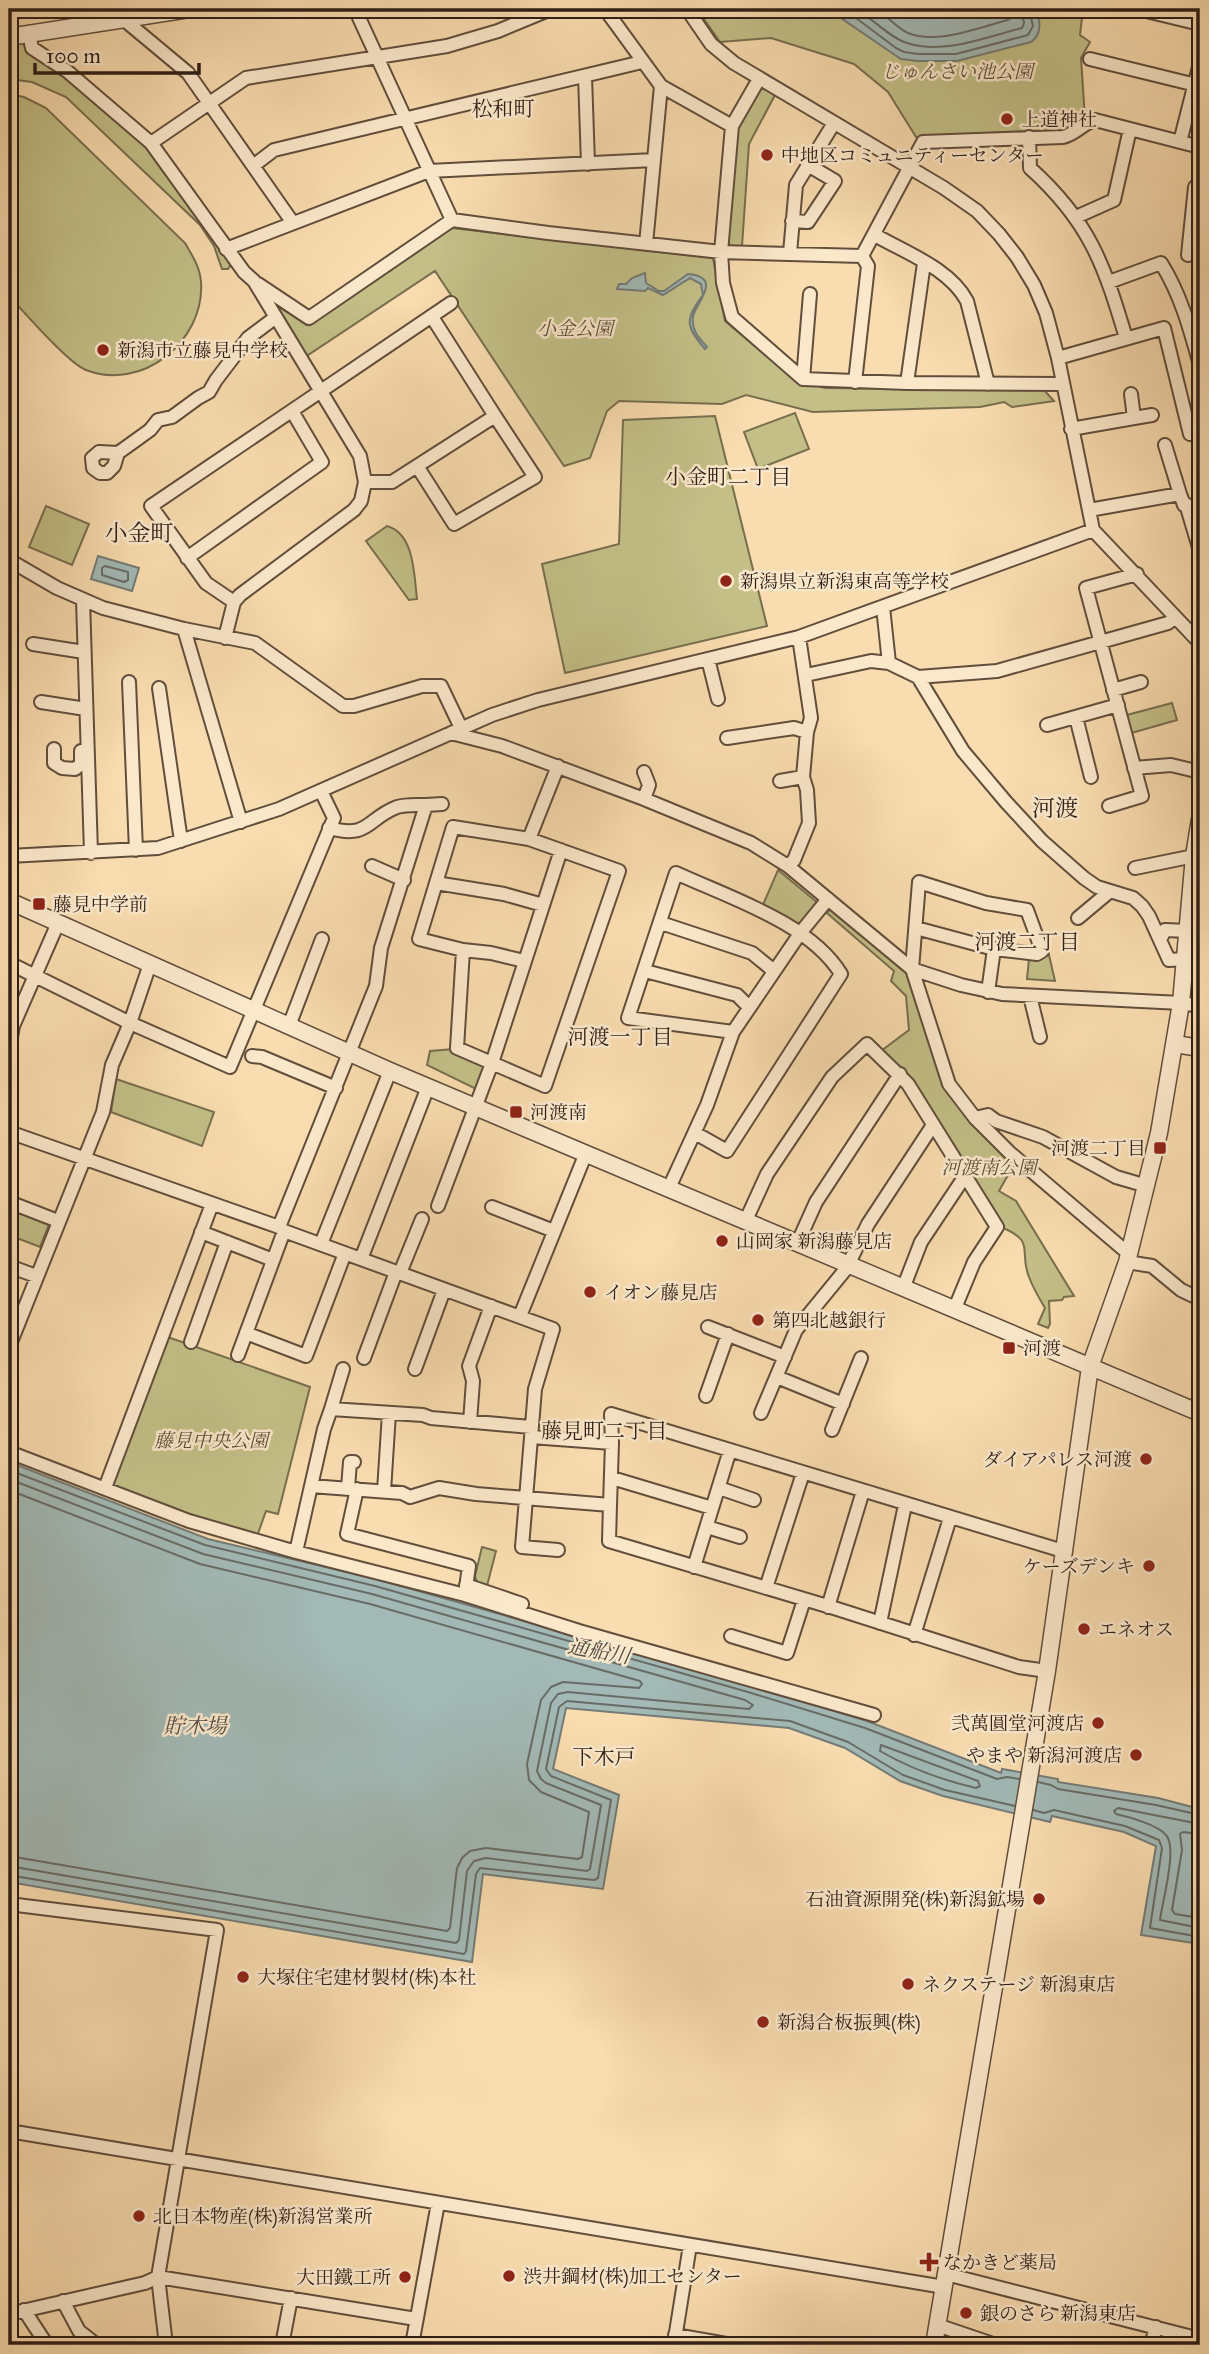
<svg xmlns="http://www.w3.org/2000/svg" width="1209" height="2354" viewBox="0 0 1209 2354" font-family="'IM FELL Great Primer','Noto Serif JP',serif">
  <rect width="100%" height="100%" fill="#f9dcaf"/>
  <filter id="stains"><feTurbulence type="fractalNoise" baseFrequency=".00286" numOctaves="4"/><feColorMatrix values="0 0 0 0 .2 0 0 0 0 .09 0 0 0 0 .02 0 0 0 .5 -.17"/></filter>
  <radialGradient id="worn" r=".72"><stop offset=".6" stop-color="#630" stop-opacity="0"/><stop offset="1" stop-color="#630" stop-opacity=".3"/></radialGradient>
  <path fill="#c3bf87" stroke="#786e4e" stroke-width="2" d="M697 9H1083L1080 35 1090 42 1081 58 1085 119 1064 133 1026 131 916 137 888 92 854 64 771 38 720 42Z
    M9 41 26 42 33 57 64 73 138 137 232 263 228 269H222L214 246 200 225 66 97 32 82 9 79Z
    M761 86 775 95 749 144 742 246H730L727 241 737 128Z
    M9 94 24 97 46 108 185 243C192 255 200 267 201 282 205 341 142 392 86 370 68 363 25 313 9 296Z
    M452 228 713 258 725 321 795 380 825 388 1044 390 1054 401 1012 407 1004 402 980 407 813 412 746 395 722 404 619 401 607 411 590 458 564 466 435 271 305 357 275 311 279 307 307 325Z
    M795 413 809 449 758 469 744 432Z
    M715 416 767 626 565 673 542 564 619 544 623 420Z
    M46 506 89 524 72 565 29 547Z
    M387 526C415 534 414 576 417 599L409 600 366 541Z
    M1172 703 1177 720 1128 734 1123 716Z
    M778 870 819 904 801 923H796L762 907Z
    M831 908 909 974 945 1087 1015 1163 999 1191 1016 1201 1074 1296 1064 1297 1062 1300 1049 1301 1050 1324 1048 1328 1038 1324 1045 1308C1039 1298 1033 1288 1029 1277 1018 1250 1037 1242 1001 1227L881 1051 909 1030 906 996 891 981 894 971 827 913Z
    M1049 955 1055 981 1027 979 1029 959Z
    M454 1049 489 1064 478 1090 427 1065 430 1051Z
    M116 1079 214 1112 202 1146 111 1112Z
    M10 1207 50 1222 40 1247 9 1235Z
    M162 1335 310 1387 278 1514 266 1511 256 1539 105 1488Z
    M482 1547 496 1551 487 1586 477 1582 475 1576Z"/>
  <path fill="#a2b9b6" stroke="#747b76" stroke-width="2" d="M837 9H1035C1041 19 1042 35 1031 42L957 61H918L901 59 892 53 841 18Z
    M645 273 646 283 659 291H664L688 274C725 277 694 305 693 317 691 330 699 338 707 347L705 349C685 326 685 319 703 295L701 284 690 278 663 295 648 288 645 291 617 289 619 284H626L632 278Z
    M98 556 139 568 132 591 91 579Z
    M9 1462 208 1539 376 1579 750 1685 867 1721 1001 1773 1002 1769 1058 1779V1782L1158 1798 1200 1809V1944L1141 1935 1156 1846 1124 1832 1052 1816 1050 1822 943 1796 900 1781 845 1748 789 1728 566 1708 553 1769 619 1795 603 1889 483 1874 472 1962 9 1882Z"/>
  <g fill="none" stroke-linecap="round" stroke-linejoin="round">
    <path stroke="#686c66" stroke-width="2" d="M844 9 896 48 904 52 918 54H956L1028 35 1033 26 1029 9
      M857 9C871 18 892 39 907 43 944 55 986 37 1022 28L1024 23 1021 9
      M877 9C887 16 897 28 908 33 937 45 980 27 1008 20L1011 18 1010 9
      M105 566 128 572V580L124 582 102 575V568Z
      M9 1470 205 1545 375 1586 748 1692 865 1728 997 1779 1007 1777 1019 1779
      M9 1479 203 1554 372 1594 745 1700 753 1705 749 1709 568 1692 558 1694 551 1703 537 1771 541 1779 546 1783 601 1805 590 1869 587 1871 486 1858 474 1861 467 1871 459 1940 456 1943 9 1866
      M9 1490 200 1564 370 1604 640 1681 642 1684 639 1688 563 1682 551 1687 541 1700 527 1764 529 1780 541 1792 589 1812 582 1857 578 1859 486 1848 470 1851 462 1858 457 1868 450 1928 447 1931 9 1856
      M881 1745 978 1781 980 1786 976 1788C942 1780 911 1769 880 1751Z
      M1038 1782 1051 1785 1058 1789 1156 1805 1200 1815
      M1033 1810 1044 1813 1054 1810 1125 1826 1159 1840 1162 1848 1150 1928 1200 1937
      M1200 1824 1118 1808 1114 1811 1116 1814C1129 1817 1158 1825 1166 1835 1178 1847 1162 1903 1160 1920L1200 1928
      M1200 1834 1183 1832 1180 1834 1182 1850 1172 1910 1175 1914 1200 1918
      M9 1875 464 1954 466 1951 476 1874 480 1868 594 1880 598 1878 611 1800 551 1776 546 1769 559 1707 567 1701 790 1721 848 1742 903 1775 945 1790 1015 1806"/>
    <g stroke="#614e3c" stroke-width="16">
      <path id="minor" d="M84 9 88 24
        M355 9 452 220 548 233 721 252 862 256 923 142 1063 137C1076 134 1083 123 1095 120L1200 147
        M605 9 661 86 732 126
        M687 9 711 44 734 63 944 188 977 211 999 234 1017 257 1034 285 1046 313 1058 358 1093 530 1200 643
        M1138 9 1200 24
        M122 18 188 73 293 223
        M29 34 32 48 67 71 151 143 244 272 254 281 360 456 365 482 361 501 354 510 240 595 234 602 225 638
        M1090 59 1200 86
        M585 76 588 164
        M759 79 732 126 721 252 723 283 732 317 803 379 907 383 1063 384
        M1029 137 1030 168C1089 221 1104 264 1126 338
        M1180 142 1200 63
        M151 143 246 78 447 46 498 31 551 9
        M253 166 274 150 642 62
        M1076 217 1114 200 1130 129
        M792 221 808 222 835 181 808 165
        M875 235C906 253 949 268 967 301L988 384
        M646 244 661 86
        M226 249 429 171 654 160
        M790 253 796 185 834 123
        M1188 255 1195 187 1200 188
        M1109 282 1161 263C1181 295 1190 329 1200 365
        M258 284 309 318 452 220
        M1058 358 1164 328 1190 434
        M803 379 810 294
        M855 382 868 266 862 256
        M907 383 924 263
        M1134 418 1152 415
        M1071 429 1134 418 1131 394
        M1165 445 1180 494
        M118 453 99 452 92 458 93 468 100 473H107L114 466 118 453 150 430 158 420 172 417 198 398 209 392 216 380 248 338 276 317
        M417 466 454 524 535 477 495 416
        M365 482H392L495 416 432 317
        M1089 510 1180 494 1184 505 1186 504 1200 551
        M187 558 322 462 292 411
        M9 560 57 588 103 608 184 629 255 643 343 706H354L422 686H441L461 728
        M83 600 91 853
        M234 602 206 583 151 506 451 303
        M883 607 889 663
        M184 629 241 822
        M33 644 84 652
        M708 659 718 699
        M806 675 871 661 889 663 918 677 963 751 1006 802 1042 841 1084 878 1097 887 1133 898 1142 906 1149 916 1169 960 1185 959
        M918 677 997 671 1168 623 1175 617
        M129 682 136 850
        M159 688 181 841
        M1113 690 1141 682
        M41 702 86 709
        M1076 717 1091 777
        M1047 725 1118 705
        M451 733 502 746 644 799 751 843 788 866 912 969 949 1084 975 1118 1009 1152 1129 1254
        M727 738 794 728 807 732
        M54 749V763L62 768 75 769 81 764V751L83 752
        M1134 768 1171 765 1200 772
        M644 772 649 785 644 799
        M780 781 803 777
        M426 805 442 804
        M1109 806 1142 796 1086 588 1137 574
        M453 827 529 839 619 871 545 1086 457 1048 463 950 419 939Z
        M529 839 558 766
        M9 856 158 848 279 809 492 715 538 700 799 637 1093 530
        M372 866 404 880
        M788 866 794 860 809 823 807 790 803 777 807 732 811 718 799 637
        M1135 868 1194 856
        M436 883 504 894 543 905
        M1078 918 1109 892
        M661 923 752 953 774 971
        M916 928 994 949 1037 954 1042 951 1027 910 986 903 919 882 912 969 961 985 1002 994 1181 1003 1200 1006
        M1160 940 1165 930 1188 931
        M463 950 491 953 524 961
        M9 963 130 1023 230 1067 334 818 321 791
        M645 971 737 995 749 1007
        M988 992 994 949
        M1030 996 1040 1037
        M289 1026 322 939
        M9 1048 13 1026 58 923
        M252 1056 262 1057 336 1088
        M975 1118 988 1115 996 1121 1043 1137 1116 1177 1147 1186
        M9 1132 279 1227 284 1231 553 1329 535 1389 522 1547 558 1550
        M695 1133 727 1151 841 974C810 923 730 898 676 873L628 1018 733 1032
        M669 1188 707 1105 733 1032 801 932 828 899
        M9 1202 58 1221
        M438 1206 492 1063 561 850
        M492 1207 554 1231
        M746 1220 767 1174 832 1077 867 1044 908 1084 997 1227 974 1262 955 1308
        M279 1227 376 986 381 948 426 805C417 805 406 804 397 807 366 819 370 839 329 828
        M201 1232 273 1260
        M798 1242 816 1202 900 1074
        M321 1244 390 1071
        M361 1259 428 1087
        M1127 1262 1152 1266 1181 1290 1200 1299
        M849 1263 868 1224 933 1125
        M9 1266 36 1276
        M400 1273 422 1219
        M904 1286 921 1242 965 1176
        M520 1316 586 1153
        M708 1327 785 1357
        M246 1333 306 1356 345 1253
        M191 1342 227 1242
        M9 1347 103 1112 112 1065 130 1023 150 964
        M238 1355 284 1231
        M364 1358 396 1272
        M415 1369 444 1290
        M777 1377 843 1404
        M706 1396 728 1334
        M331 1409 343 1369
        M761 1413 796 1330 850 1264
        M470 1422 473 1381 469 1366 491 1306
        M832 1430 861 1358
        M531 1437 612 1443 611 1414 1063 1551
        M9 1452 189 1521 296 1552 465 1595 579 1631 874 1715
        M612 1478 712 1508
        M311 1486 402 1493 410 1497 439 1488 476 1494 610 1505 609 1541 834 1608 1019 1667 1047 1671
        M105 1488 212 1204
        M348 1488 350 1462H354
        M719 1488 754 1500
        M357 1489 347 1534 469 1566 465 1595
        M384 1491 389 1413
        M610 1505 612 1443
        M707 1527 740 1537
        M296 1552 324 1429 331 1409 423 1415 431 1418 531 1427
        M694 1567 730 1450
        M466 1585 522 1604
        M766 1588 803 1473
        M828 1607 863 1491
        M880 1623 905 1505
        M914 1635 950 1518
        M731 1636 787 1653 804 1600
        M9 1904 217 1930 158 2277 166 2345
        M9 2131 944 2287
        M946 2274 1200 2339
        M63 2301 79 2331 97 2345
        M24 2310 47 2345
        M9 2314 145 2283 158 2277 416 2319
        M937 2325 996 2345
        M675 2335 732 2345
        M282 2345 291 2298
        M412 2345 438 2203
        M674 2345 690 2245
        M1151 2345 1156 2327"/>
    </g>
    <g stroke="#614e3c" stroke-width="19">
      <path id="tertiary" d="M9 37 189 9
        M9 901 390 1071 1200 1413
        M1175 1044 1200 1048
        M934 2345 1047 1671 1090 1367 1127 1262 1159 1133 1181 1003 1194 856 1200 819"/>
    </g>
    <use href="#minor" stroke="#fbe8cb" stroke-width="12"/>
    <use href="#tertiary" stroke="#fbe8cb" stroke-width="16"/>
  </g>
  <g fill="#8f2418" stroke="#fbe8cb" stroke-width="2.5">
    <circle cx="1007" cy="119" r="7"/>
    <circle cx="767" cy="155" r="7"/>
    <circle cx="103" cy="350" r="7"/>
    <circle cx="726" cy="581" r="7"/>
    <rect x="32" y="897" width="14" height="14" rx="3.5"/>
    <rect x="509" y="1105" width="14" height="14" rx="3.5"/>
    <rect x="1153" y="1141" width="14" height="14" rx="3.5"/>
    <circle cx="722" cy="1241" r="7"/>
    <circle cx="590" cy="1292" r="7"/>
    <circle cx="758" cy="1320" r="7"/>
    <rect x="1002" y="1341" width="14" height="14" rx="3.5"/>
    <circle cx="1146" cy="1459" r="7"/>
    <circle cx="1149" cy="1566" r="7"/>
    <circle cx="1084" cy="1629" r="7"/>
    <circle cx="1098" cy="1723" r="7"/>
    <circle cx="1136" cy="1755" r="7"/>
    <circle cx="1039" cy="1899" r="7"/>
    <circle cx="243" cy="1977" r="7"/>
    <circle cx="908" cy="1984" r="7"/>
    <circle cx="763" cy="2022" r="7"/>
    <circle cx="139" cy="2216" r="7"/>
    <path d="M925.5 2251.5h7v7h7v7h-7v7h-7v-7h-7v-7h7z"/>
    <circle cx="509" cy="2276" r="7"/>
    <circle cx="405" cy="2277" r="7"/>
    <circle cx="966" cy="2313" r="7"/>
  </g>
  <g text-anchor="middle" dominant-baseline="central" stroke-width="5" stroke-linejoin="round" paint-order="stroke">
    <g font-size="19" font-style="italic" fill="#5b4e38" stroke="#fbe8cb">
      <text x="957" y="71">じゅんさい池公園</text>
      <text x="575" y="328">小金公園</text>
      <text x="989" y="1167">河渡南公園</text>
      <text x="211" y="1440">藤見中央公園</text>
    </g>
    <g font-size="19" fill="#2e1e16" stroke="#fbe8cb" text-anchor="start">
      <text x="1021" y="119">上道神社</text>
      <text x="781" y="155">中地区コミュニティーセンター</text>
      <text x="117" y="350">新潟市立藤見中学校</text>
      <text x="740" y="581">新潟県立新潟東高等学校</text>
      <text x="53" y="904">藤見中学前</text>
      <text x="530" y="1112">河渡南</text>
      <text x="1146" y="1148" text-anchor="end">河渡二丁目</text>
      <text x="736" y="1241">山岡家 新潟藤見店</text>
      <text x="604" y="1292">イオン藤見店</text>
      <text x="772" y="1320">第四北越銀行</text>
      <text x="1023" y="1348">河渡</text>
      <text x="1132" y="1459" text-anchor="end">ダイアパレス河渡</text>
      <text x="1135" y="1566" text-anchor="end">ケーズデンキ</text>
      <text x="1098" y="1629">エネオス</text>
      <text x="1084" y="1723" text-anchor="end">弐萬圓堂河渡店</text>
      <text x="1122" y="1755" text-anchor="end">やまや 新潟河渡店</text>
      <text x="1025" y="1899" text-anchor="end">石油資源開発(株)新潟鉱場</text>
      <text x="257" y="1977">大塚住宅建材製材(株)本社</text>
      <text x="922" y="1984">ネクステージ 新潟東店</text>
      <text x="777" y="2022">新潟合板振興(株)</text>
      <text x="153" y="2216">北日本物産(株)新潟営業所</text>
      <text x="943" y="2262">なかきど薬局</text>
      <text x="523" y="2276">渋井鋼材(株)加工センター</text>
      <text x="391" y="2277" text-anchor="end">大田鐵工所</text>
      <text x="980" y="2313">銀のさら 新潟東店</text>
    </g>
    <g font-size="21" fill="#2e1e16" stroke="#fbe8cb">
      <text x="503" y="109">松和町</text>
      <text x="728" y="477">小金町二丁目</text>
      <text x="1027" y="942">河渡二丁目</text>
      <text x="620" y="1037">河渡一丁目</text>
      <text x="604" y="1431">藤見町二丁目</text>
      <text x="604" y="1757">下木戸</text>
    </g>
    <g font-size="21" font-style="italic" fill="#514c46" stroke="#fbe8cb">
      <text transform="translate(599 1651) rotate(10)">通船川</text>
      <text x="195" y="1726">貯木場</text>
    </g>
    <g font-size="23" fill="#2e1e16" stroke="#fbe8cb">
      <text x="139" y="533">小金町</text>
      <text x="1055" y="808">河渡</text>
    </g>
  </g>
  <rect width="1209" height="2354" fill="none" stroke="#f9dcaf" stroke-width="35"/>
  <rect x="10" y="10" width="1188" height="2333" fill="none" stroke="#2e1e16" stroke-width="3.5"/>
  <rect x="18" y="18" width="1174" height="2319" fill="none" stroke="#2e1e16" stroke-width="2"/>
  <path d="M35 63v10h164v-10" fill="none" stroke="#2e1e16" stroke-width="3.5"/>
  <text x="46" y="63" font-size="21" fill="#2e1e16" stroke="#fbe8cb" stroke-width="5" paint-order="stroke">100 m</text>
  <rect width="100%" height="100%" filter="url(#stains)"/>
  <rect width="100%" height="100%" fill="url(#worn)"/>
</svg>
